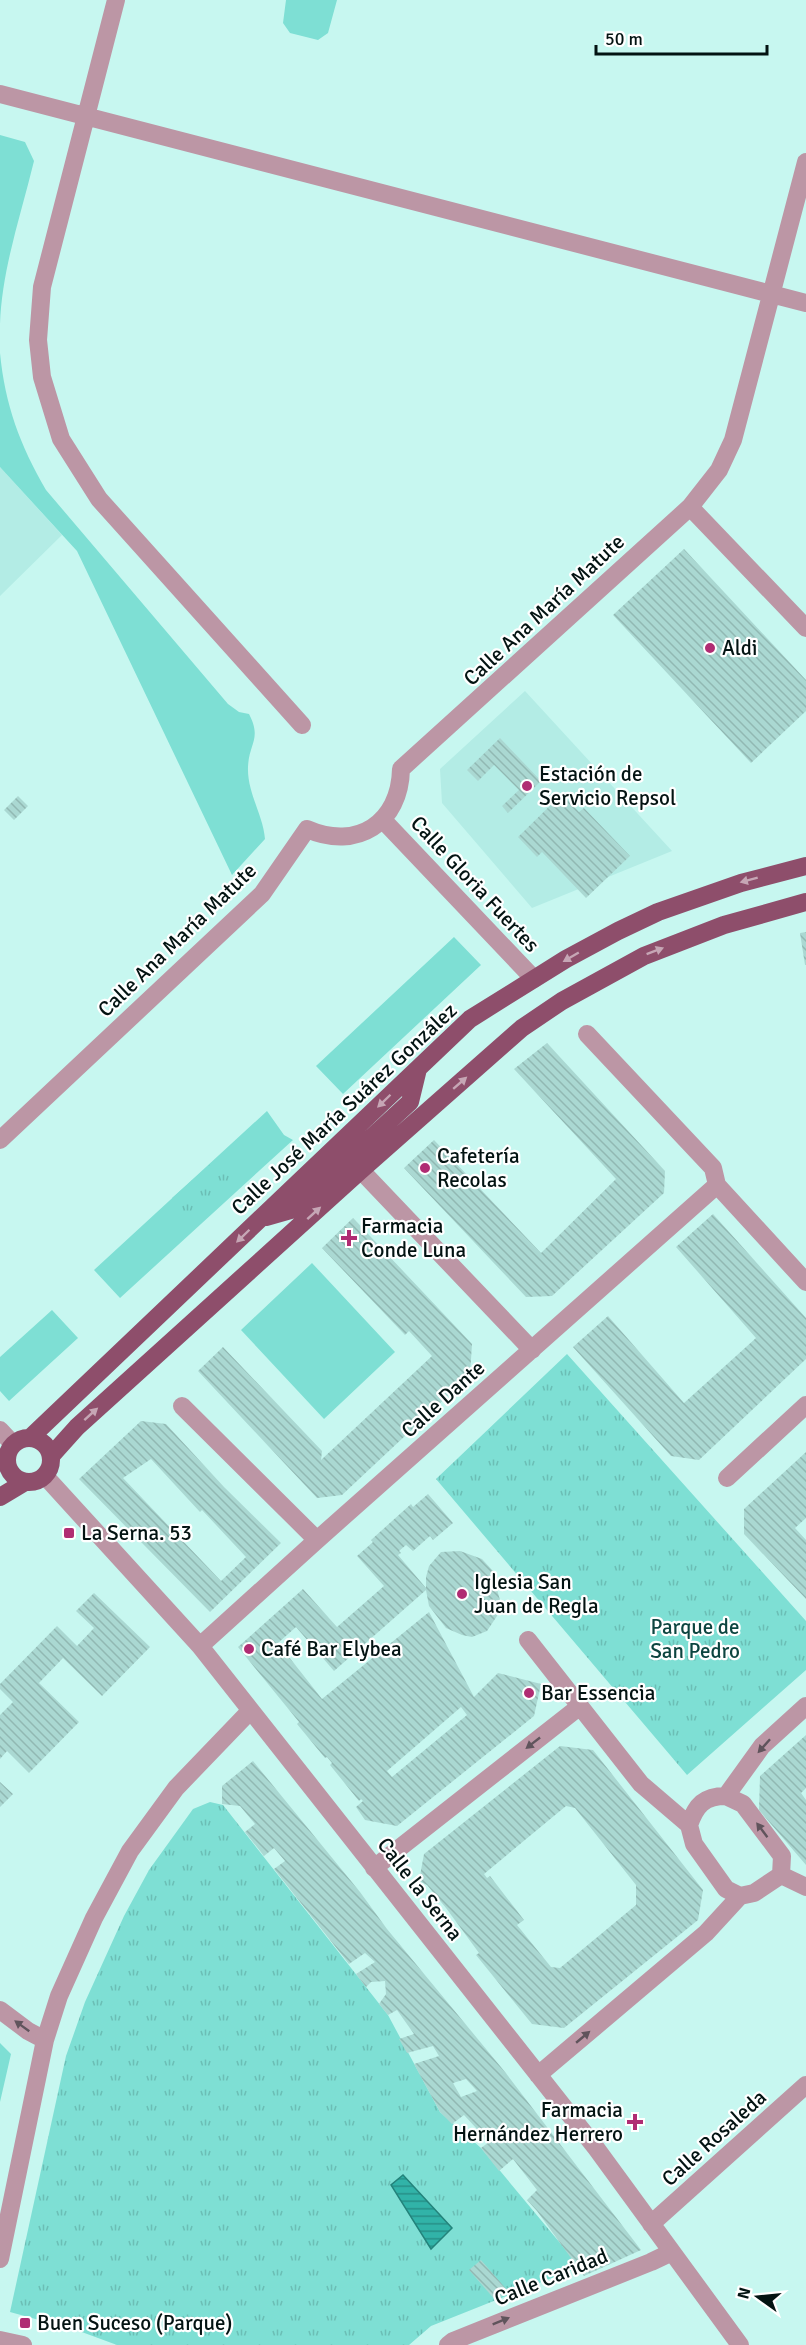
<svg xmlns="http://www.w3.org/2000/svg" width="806" height="2345" viewBox="0 0 806 2345" font-family="Signika,sans-serif">
  <defs>
    <pattern id="park-tufts" width="24" height="20" patternUnits="userSpaceOnUse" patternTransform="scale(1.5)"><rect width="24" height="20" fill="#7edfd4"/><path d="M3 7l-1-3M5 7V3M7 7l1-3M15 17l-1-3M17 17v-4M19 17l1-3" fill="none" stroke="#6bbeb5"/></pattern>
    <pattern id="water-rules" width="6" height="5" patternUnits="userSpaceOnUse" patternTransform="scale(1.5)"><rect width="6" height="5" fill="#31b3a8"/><path d="M0 2.5h6" fill="none" stroke="#279087"/></pattern>
    <pattern id="building-back-hatch" width="6" height="6" patternUnits="userSpaceOnUse" patternTransform="scale(1.5)"><rect width="6" height="6" fill="#aad8d2"/><path d="M-1 5l2 2M0 0l6 6M5-1l2 2" fill="none" stroke="#91b8b3"/></pattern>
  </defs>
  <rect width="100%" height="100%" fill="#c7f7f0"/>
  <path fill="#b3ece5" d="M0 467 62 535 0 596Z
    M525 691 672 851 532 908 442 803 440 769Z"/>
  <path fill="#7edfd4" d="M286 0H337L328 33 318 40 290 33 283 23Z
    M0 135 25 142 34 161C21 215 2 268 0 324Z
    M0 353C5 405 20 445 46 490L228 704 239 712 249 714C262 739 249 743 248 767 247 793 263 814 265 839L232 875 77 551 0 467Z
    M454 937 481 965 343 1094 316 1066Z
    M267 1111 284 1135 293 1140 120 1298 94 1270Z
    M312 1263 395 1352 324 1419 241 1330Z
    M52 1310 78 1338 9 1401 0 1391V1357Z
    M0 2043 11 2054 0 2102Z"/>
  <path fill="url(#park-tufts)" d="M216 1159 237 1179 202 1206 184 1214 172 1198Z
    M567 1354 806 1621V1670L687 1775 436 1479Z
    M210 1802 223 1805 388 2015 440 2112 481 2148 575 2261 577 2268 431 2326 409 2345H117L79 2331 10 2312 66 2056 85 2002 124 1916 149 1870 193 1809Z"/>
  <path fill="url(#water-rules)" stroke="#23837b" stroke-width="1.5" d="M403 2175 452 2228 431 2249 391 2185Z"/>
  <path fill="url(#building-back-hatch)" fill-rule="evenodd" d="M684 549 806 680V711L751 763 613 615Z
    M500 738 541 781 508 813 502 806 519 790 494 765 478 781 467 770Z
    M562 794 579 812 584 808 630 856 586 898 542 852 537 857 518 837Z
    M18 796 28 806 14 820 4 810Z
    M806 932V965H805L800 933Z
    M547 1043 665 1171 664 1193 552 1296 526 1297 404 1168 434 1140 541 1253 616 1179 514 1069Z
    M713 1214 806 1318V1359L699 1460 671 1456 573 1347 608 1316 684 1403 756 1338 676 1247Z
    M353 1218 472 1344 470 1375 342 1495 317 1498 198 1371 223 1347 322 1451 321 1460 432 1356 409 1331 405 1335 322 1248Z
    M141 1421 166 1424 224 1487 281 1543 210 1612 79 1479ZM151 1459 200 1512 202 1510 246 1557 221 1581 123 1478Z
    M806 1452V1518L795 1528 806 1540V1599L744 1534V1509Z
    M428 1494 453 1523 433 1540 430 1536 413 1551 406 1545 399 1551 401 1553 398 1555 426 1588V1577L429 1566 441 1552 460 1551 482 1559 493 1571 490 1574 496 1586 500 1600 497 1616 487 1631 472 1637 462 1635 446 1628 429 1606 426 1590 334 1671 296 1627 278 1643 322 1699 429 1612 474 1697 498 1673 541 1684 534 1716 397 1826 365 1820 356 1807 363 1801 361 1799 359 1801 330 1765 332 1763 327 1757 325 1758 297 1724 299 1722 238 1647 303 1589 337 1627 384 1586 357 1556 373 1542 371 1540 411 1504 413 1507ZM461 1707 467 1715 392 1777 387 1771Z
    M94 1593 150 1647 102 1696 63 1658 39 1683 79 1722 29 1773 7 1751 0 1759V1715L13 1702 0 1689V1684L57 1626 77 1646 94 1628 76 1611Z
    M806 1735V1788L801 1793 806 1800V1865L759 1810 760 1776Z
    M560 1746 593 1750 703 1890 698 1920 564 2028 532 2024 476 1955 479 1953 446 1908 427 1885 419 1881 424 1854ZM566 1806 575 1808 636 1885V1905L560 1968 551 1967 517 1925 524 1920 490 1876 487 1878 484 1874Z
    M253 1761 360 1892 387 1929 505 2072 641 2250 584 2276 537 2211 527 2200 537 2190 513 2159 499 2171 481 2148 489 2142 464 2115 452 2124 440 2112 414 2064 439 2056 433 2046 407 2053 399 2039 414 2034 397 2010 388 2015 379 2004 386 1994 385 1981 371 1982 366 1987 356 1974 375 1962 365 1953 349 1964 274 1869 285 1861 274 1848 264 1856 245 1832 255 1824 240 1806 222 1804V1786ZM466 2079 477 2091 461 2097 453 2083Z
    M0 1782 13 1794 0 1807Z
    M481 2260 508 2291 496 2301 469 2270Z"/>
  <g fill="none" stroke-linecap="round" stroke-linejoin="round">
    <path stroke="#bc96a5" stroke-width="18" d="M116 0 42 287 38 340 42 377 61 439 99 499 302 725
      M0 94 806 303
      M690 507 806 628
      M383 820 534 979
      M587 1034 713 1168 717 1185 806 1282
      M0 1140 262 894 307 829C357 851 400 823 401 769L690 507 719 470 733 440 806 162
      M351 1160 532 1350
      M182 1406 317 1540
      M0 1430 13 1444
      M45 1476 200 1646 596 2148 740 2345
      M727 1478 806 1405
      M528 1640 641 1784 689 1825 694 1844 726 1889 740 1896
      M200 1646 317 1540 717 1185
      M726 1796 743 1804 782 1856 781 1875
      M689 1825C696 1805 704 1796 726 1796L762 1746 806 1706
      M374 1868 579 1707
      M781 1875 806 1887
      M0 2010 28 2031 45 2040
      M538 2075 706 1933 740 1896 754 1893 781 1875
      M651 2224 806 2085
      M0 2259 45 2040 59 1996 94 1918 130 1851 176 1788 250 1711
      M0 2340 23 2345
      M448 2345 453 2341 651 2262 672 2252"/>
    <path stroke="#8e4e6b" stroke-width="18" d="M266 1217 294 1209 410 1102 418 1069
      M31 1437 470 1019 566 959 618 931 658 912 741 883 806 866
      M7 1460a22 22 0 1 1 44 0a22 22 0 1 1-44 0Z
      M51 1456 77 1427 361 1170 522 1028 562 1001 644 956 724 925 806 902
      M0 1497 25 1482"/>
  </g>
  <defs><path id="oneway-solid" d="M-6-.8H1V-3.2L6.5 0L1 3.2V.8H-6Z" transform="scale(1.5)"/></defs>
  <g fill="#c6a6b5">
    <use href="#oneway-solid" transform="translate(749 880) rotate(165)"/>
    <use href="#oneway-solid" transform="translate(655 951) rotate(-21)"/>
    <use href="#oneway-solid" transform="translate(571 957) rotate(150)"/>
    <use href="#oneway-solid" transform="translate(460 1083) rotate(-41)"/>
    <use href="#oneway-solid" transform="translate(384 1101) rotate(136)"/>
    <use href="#oneway-solid" transform="translate(314 1213) rotate(-42)"/>
    <use href="#oneway-solid" transform="translate(243 1236) rotate(136)"/>
    <use href="#oneway-solid" transform="translate(91 1414) rotate(-42)"/>
  </g>
  <g fill="#60545c">
    <use href="#oneway-solid" transform="translate(533 1743) rotate(142)"/>
    <use href="#oneway-solid" transform="translate(764 1746) rotate(132)"/>
    <use href="#oneway-solid" transform="translate(762 1830) rotate(-127)"/>
    <use href="#oneway-solid" transform="translate(22 2026) rotate(-144)"/>
    <use href="#oneway-solid" transform="translate(583 2037) rotate(-40)"/>
    <use href="#oneway-solid" transform="translate(501 2321) rotate(-22)"/>
  </g>
  <g fill="#b02c73" stroke="#fff" stroke-width="2">
    <circle cx="710" cy="648" r="6"/>
    <circle cx="527" cy="786" r="6"/>
    <circle cx="425" cy="1168" r="6"/>
    <path d="M346 1229h6v6h6v6h-6v6h-6v-6h-6v-6h6z"/>
    <rect x="63" y="1527" width="12" height="12" rx="3"/>
    <circle cx="462" cy="1594" r="6"/>
    <circle cx="249" cy="1649" r="6"/>
    <circle cx="529" cy="1693" r="6"/>
    <path d="M632 2113h6v6h6v6h-6v6h-6v-6h-6v-6h6z"/>
    <rect x="19" y="2317" width="12" height="12" rx="3"/>
  </g>
  <g text-anchor="middle" dominant-baseline="central" stroke-width="4.5" stroke-linejoin="round" paint-order="stroke">
    <g font-size="21" fill="#031312" stroke="#fff">
      <text transform="translate(544 610) rotate(-43)">Calle Ana María Matute</text>
      <text transform="translate(475 884) rotate(47)">Calle Gloria Fuertes</text>
      <text transform="translate(177 940) rotate(-44)">Calle Ana María Matute</text>
      <text transform="translate(344 1109) rotate(-43)">Calle José María Suárez González</text>
      <text transform="translate(443 1399) rotate(-42)">Calle Dante</text>
      <text transform="translate(420 1889) rotate(52)">Calle la Serna</text>
      <text transform="translate(714 2138) rotate(-42)">Calle Rosaleda</text>
      <text transform="translate(551 2277) rotate(-22)">Calle Caridad</text>
    </g>
    <g font-size="21" fill="#031312" stroke="#fff" text-anchor="start">
      <text x="722" y="648">Aldi</text>
      <text x="539" y="774">Estación de<tspan x="539" dy="24">Servicio Repsol</tspan></text>
      <text x="437" y="1156">Cafetería<tspan x="437" dy="24">Recolas</tspan></text>
      <text x="361" y="1226">Farmacia<tspan x="361" dy="24">Conde Luna</tspan></text>
      <text x="81" y="1533">La Serna. 53</text>
      <text x="474" y="1582">Iglesia San<tspan x="474" dy="24">Juan de Regla</tspan></text>
      <text x="261" y="1649">Café Bar Elybea</text>
      <text x="541" y="1693">Bar Essencia</text>
      <text x="623" y="2110" text-anchor="end">Farmacia<tspan x="623" dy="24">Hernández Herrero</tspan></text>
      <text x="37" y="2323">Buen Suceso (Parque)</text>
    </g>
    <g font-size="21" fill="#0c4540" stroke="#fff">
      <text x="695" y="1627">Parque de<tspan x="695" dy="24">San Pedro</tspan></text>
    </g>
  </g>
  <g transform="translate(758 2297) rotate(285)" stroke="#ffffff" stroke-width="4.5" paint-order="stroke">
  <path d="M0-4.5L10 22L0 15L-10 22Z" fill="#031312"/>
  <text y="-9" font-size="16" font-weight="bold" text-anchor="middle" fill="#031312">N</text>
  </g>
  <path d="M596 45v9h171v-9" fill="none" stroke="#031312" stroke-width="3"/>
  <text x="605" y="45" font-size="18" fill="#031312" stroke="#ffffff" stroke-width="4.5" paint-order="stroke">50 m</text>
</svg>
